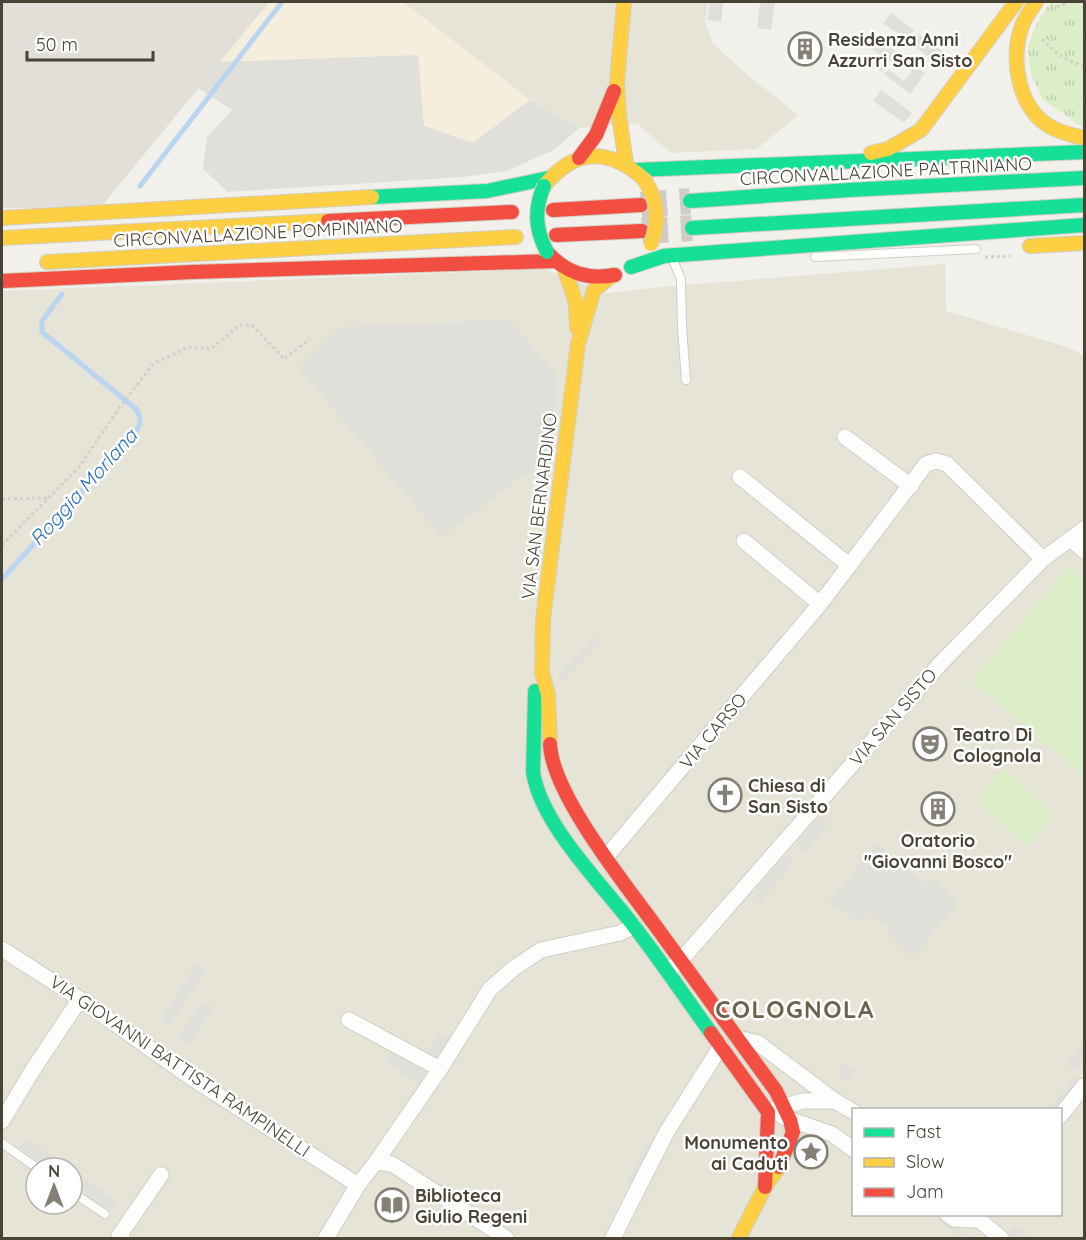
<svg xmlns="http://www.w3.org/2000/svg" width="1086" height="1240" viewBox="0 0 1086 1240" font-family="Quicksand,sans-serif">
  <defs>
    <pattern id="park-tufts" width="24" height="20" patternUnits="userSpaceOnUse" patternTransform="scale(1.5)"><rect width="24" height="20" fill="#dbeec8"/><path d="M3 7l-1-3M5 7V3M7 7l1-3M15 17l-1-3M17 17v-4M19 17l1-3" fill="none" stroke="#bdcdac"/></pattern>
  </defs>
  <rect width="100%" height="100%" fill="#f2f0ea"/>
  <path fill="#e6e3d7" fill-rule="evenodd" d="M403 2H708L705 21 713 44 750 77 798 115 757 149 671 153 637 123 579 128 530 100Z
    M945 264 946 311 1073 349 1084 357V1238H2V291L544 269 607 293 673 286ZM854 1110H1060V1214H854ZM36 1168H72V1204H36Z"/>
  <path fill="#f5eedc" d="M269 2H403L530 100 473 143 424 126 418 55 218 62Z"/>
  <path fill="#e2dfd8" d="M2 2H269L101 207 2 208Z"/>
  <path fill="#dbeec8" d="M1069 567 1084 580V776L972 681Z
    M1004 769 1056 815 1028 846 976 800Z"/>
  <path fill="url(#park-tufts)" d="M1051 2H1084V128L1042 99 1030 71 1028 47 1036 25Z"/>
  <path fill="#e1dfda" d="M710 2H723L721 22 707 20Z
    M760 2H775L771 30 757 28Z
    M891 13 914 30 907 40 883 23Z
    M917 33 952 58 945 69 909 42Z
    M877 37 897 52 882 72 872 65 879 55 869 47Z
    M418 55 424 126 473 143 530 100 579 128 554 150 506 171 463 177 228 192 203 169 207 137 232 110 198 88 218 62Z
    M901 55 925 73 910 94 884 74 889 70 904 81 912 71 896 60Z
    M881 90 912 113 904 123 873 101Z
    M510 320 558 377 549 455 442 537 299 368 340 327Z
    M597 637 602 641 560 684 559 675Z
    M762 658 766 661 705 733 701 730Z
    M679 756 684 761 637 818 632 813Z
    M822 814 828 825 803 853 797 843Z
    M878 843 927 885 934 877 959 902 913 957 887 932 888 928 867 912 857 922 829 901Z
    M788 853 794 863 760 902 753 892Z
    M196 964 207 970 170 1026 160 1020Z
    M204 1001 215 1008 189 1044 179 1036Z
    M440 1032 450 1040 438 1059 426 1055Z
    M1084 1041V1060L1075 1071 1066 1064Z
    M393 1054 426 1072 419 1084 387 1064Z
    M845 1063 856 1072 848 1082 837 1073Z
    M1075 1077 1079 1080 1055 1109H1049Z
    M648 1139 654 1142 632 1187 626 1185Z
    M29 1140 69 1168H49L18 1147Z
    M72 1170 117 1202 112 1211 72 1184Z
    M941 1217 970 1237 963 1238 940 1222Z
    M1014 1226 1032 1238H1013L1007 1235Z"/>
  <g fill="none" stroke-linecap="round" stroke-linejoin="round">
    <path stroke="#b9d5f2" stroke-width="5" d="M140 186 282 2
      M2 579 135 433C141 425 142 418 136 409L42 332V321L62 294"/>
    <path stroke="#d0cdc6" stroke-width="26" stroke-dasharray="26 13" stroke-linecap="butt" d="M641 205 690 201
      M642 231 692 228"/>
    <g stroke="#d0cec8" stroke-width="10">
      <path id="lane" d="M815 257 976 249
        M673 260 681 279 682 327 686 380
        M2 1143 37 1168
        M72 1192 105 1214"/>
    </g>
    <g stroke="#d0cec8" stroke-width="17">
      <path id="street" d="M845 437 911 486
        M740 477 849 565
        M1071 539 1084 551
        M744 541 820 604
        M606 857 820 604 926 464 936 461 947 464 1043 559
        M2 949 80 999 190 1077 358 1185
        M674 966 681 960 939 665 1043 559 1084 529
        M349 1020 440 1069
        M738 1038 758 1043 835 1101 854 1112
        M776 1109 802 1101H835
        M1060 1116 1084 1086
        M783 1117 832 1134 854 1150
        M2 1121 34 1068 80 999
        M376 1162 392 1164 506 1238
        M947 1214 954 1219 977 1220
        M972 1214 1001 1238
        M122 1238 119 1236 161 1175
        M326 1238 358 1185 376 1162 440 1069 490 989 514 968 541 950 620 933 634 926
        M613 1238 666 1133 721 1046"/>
    </g>
    <g stroke="#d2cec1" stroke-width="16">
      <path id="fast" d="M636 170 1084 152
        M372 197 487 191 549 178
        M690 201 849 190 1084 178
        M692 228 1084 205
        M631 267 664 256 1084 225
        M535 691 533 772C541 824 600 882 633 925 660 960 685 997 711 1033"/>
    </g>
    <g stroke="#d2cec1" stroke-width="16">
      <path id="slow" d="M624 2 617 83 619 115 626 163
        M1036 2C1031 10 1025 17 1022 26 1010 59 1018 107 1049 126 1060 133 1072 135 1084 138
        M871 153 888 149 921 130 1016 2
        M544 186C574 149 607 147 643 178
        M2 218 372 197
        M2 238 328 221
        M1030 246 1084 243
        M47 262 516 237
        M564 268 576 303 577 328
        M550 744 548 695 542 673 543 619 578 344 594 290 613 275
        M739 1238 765 1187 779 1167"/>
    </g>
    <g stroke="#d2cec1" stroke-width="16">
      <path id="jam" d="M579 158 596 135 614 91
        M553 210 641 205
        M328 221 512 212
        M556 235 642 231
        M547 252C566 273 587 280 615 275
        M2 281 192 272 554 261
        M550 744C552 795 629 889 660 932 699 985 737 1038 776 1091L790 1120 793 1132 779 1167
        M711 1033 768 1112 765 1187"/>
    </g>
    <path stroke="#d2d0ca" stroke-width="3" stroke-dasharray="3 3" stroke-linecap="butt" d="M1057 7 1068 2
      M1042 39C1055 53 1066 61 1084 66
      M985 257 1011 256
      M2 499 47 498
      M2 545 79 467 118 410 153 364 189 347 211 349 240 325H252L284 359 310 339"/>
    <use href="#lane" stroke="#fdfdfc" stroke-width="8"/>
    <use href="#street" stroke="#fdfdfc" stroke-width="15"/>
    <use href="#fast" stroke="#16e098" stroke-width="14"/>
    <use href="#slow" stroke="#ffcf43" stroke-width="14"/>
    <use href="#jam" stroke="#f24e42" stroke-width="14"/>
    <g stroke="#d5cfb6" stroke-width="16" stroke-linecap="butt">
      <path id="fast-bridge" d="M544 186C534 209 535 229 547 252"/>
    </g>
    <g stroke="#d5cfb6" stroke-width="16" stroke-linecap="butt">
      <path id="slow-bridge" d="M643 178C658 199 660 220 651 244"/>
    </g>
    <use href="#fast-bridge" stroke="#16e098" stroke-width="14"/>
    <use href="#slow-bridge" stroke="#ffcf43" stroke-width="14"/>
  </g>
  <defs>
    <g id="building-ring" transform="scale(1.725)"><circle r="9.5" fill="#fff" stroke="#848075" stroke-width="1.5"/><path d="M-4-6H4V6H1V3H-1V6H-4ZM-2.5-4.3h1.7v1.8h-1.7ZM.8-4.3h1.7v1.8H.8ZM-2.5-1h1.7V.8h-1.7ZM.8-1h1.7V.8H.8Z" fill="#848075"/></g>
    <g id="theatre-ring" transform="scale(1.725)"><circle r="9.5" fill="#fff" stroke="#848075" stroke-width="1.5"/><path d="M-5-5.5Q0-4 5-5.5V0Q5 5 0 6Q-5 5-5 0ZM-3.3-2.5H-1v1.5H-3.3ZM1-2.5H3.3v1.5H1ZM-2.8 1Q0 5.5 2.8 1Z" fill="#848075"/></g>
    <g id="church-ring" transform="scale(1.725)"><circle r="9.5" fill="#fff" stroke="#848075" stroke-width="1.5"/><path d="M-1.2-6h2.4v3.5h3.3v2.4h-3.3V6h-2.4V-.1h-3.3v-2.4h3.3Z" fill="#848075"/></g>
    <g id="sight-ring" transform="scale(1.725)"><circle r="9.5" fill="#fff" stroke="#848075" stroke-width="1.5"/><path d="M0-6L1.8-2.2L6-1.7L2.9 1.2L3.7 5.4L0 3.3L-3.7 5.4L-2.9 1.2L-6-1.7L-1.8-2.2Z" fill="#848075"/></g>
    <g id="library-ring" transform="scale(1.725)"><circle r="9.5" fill="#fff" stroke="#848075" stroke-width="1.5"/><path d="M-6-4Q-3-5.5-.7-3.5V5Q-3 3-6 4ZM6-4Q3-5.5 .7-3.5V5Q3 3 6 4Z" fill="#848075"/></g>
  </defs>
  <g fill-rule="evenodd">
    <use href="#building-ring" x="805" y="49"/>
    <use href="#theatre-ring" x="930" y="744"/>
    <use href="#church-ring" x="725" y="795"/>
    <use href="#building-ring" x="938" y="809"/>
    <use href="#sight-ring" x="811" y="1152"/>
    <use href="#library-ring" x="392" y="1205"/>
  </g>
  <g text-anchor="middle" dominant-baseline="central" stroke-width="5" stroke-linejoin="round" paint-order="stroke">
    <g font-size="18" font-weight="bold" fill="#494336" stroke="#fff" text-anchor="start">
      <text x="828" y="39">Residenza Anni<tspan x="828" dy="21">Azzurri San Sisto</tspan></text>
      <text x="953" y="734">Teatro Di<tspan x="953" dy="21">Colognola</tspan></text>
      <text x="748" y="785">Chiesa di<tspan x="748" dy="21">San Sisto</tspan></text>
      <text x="938" y="840" text-anchor="middle">Oratorio<tspan x="938" dy="21">"Giovanni Bosco"</tspan></text>
      <text x="788" y="1142" text-anchor="end">Monumento<tspan x="788" dy="21">ai Caduti</tspan></text>
      <text x="415" y="1195">Biblioteca<tspan x="415" dy="21">Giulio Regeni</tspan></text>
    </g>
    <g font-size="18" fill="#494336" stroke="#fff">
      <text transform="translate(886 171) rotate(-3)">CIRCONVALLAZIONE PALTRINIANO</text>
      <text transform="translate(258 233) rotate(-3)">CIRCONVALLAZIONE POMPINIANO</text>
      <text transform="translate(539 506) rotate(-83)">VIA SAN BERNARDINO</text>
      <text transform="translate(893 717) rotate(-49)">VIA SAN SISTO</text>
      <text transform="translate(713 731) rotate(-50)">VIA CARSO</text>
      <text transform="translate(180 1066) rotate(34)">VIA GIOVANNI BATTISTA RAMPINELLI</text>
    </g>
    <g font-size="20" font-style="italic" fill="#266dbd" stroke="#fff">
      <text transform="translate(83 487) rotate(-48)">Roggia Morlana</text>
    </g>
    <g font-size="24" font-weight="bold" letter-spacing="1.5" fill="#6c634c" stroke="#fff">
      <text x="795" y="1009">COLOGNOLA</text>
    </g>
  </g>
  <rect width="1086" height="1240" fill="none" stroke="#494336" stroke-width="6"/>
  <rect x="852" y="1108" width="210" height="108" fill="#ffffff" stroke="#b6b4af" stroke-width="1.5"/>
  <rect x="864" y="1128" width="30" height="9" fill="#16e098" stroke="#b6b4af" stroke-width="1.5"/>
  <text x="906" y="1138" font-size="18" fill="#494336">Fast</text>
  <rect x="864" y="1158" width="30" height="9" fill="#ffcf43" stroke="#b6b4af" stroke-width="1.5"/>
  <text x="906" y="1168" font-size="18" fill="#494336">Slow</text>
  <rect x="864" y="1188" width="30" height="9" fill="#f24e42" stroke="#b6b4af" stroke-width="1.5"/>
  <text x="906" y="1198" font-size="18" fill="#494336">Jam</text>
  <g transform="translate(54 1186)"><circle r="28" fill="#ffffff" stroke="#b6b4af" stroke-width="1.5"/>
  <path d="M0-4.5L10 22L0 15L-10 22Z" fill="#848075"/>
  <text y="-9" font-size="16" font-weight="bold" text-anchor="middle" fill="#494336">N</text>
  </g>
  <path d="M27 51v9h126v-9" fill="none" stroke="#494336" stroke-width="3"/>
  <text x="36" y="51" font-size="18" fill="#494336" stroke="#ffffff" stroke-width="4.5" paint-order="stroke">50 m</text>
</svg>
